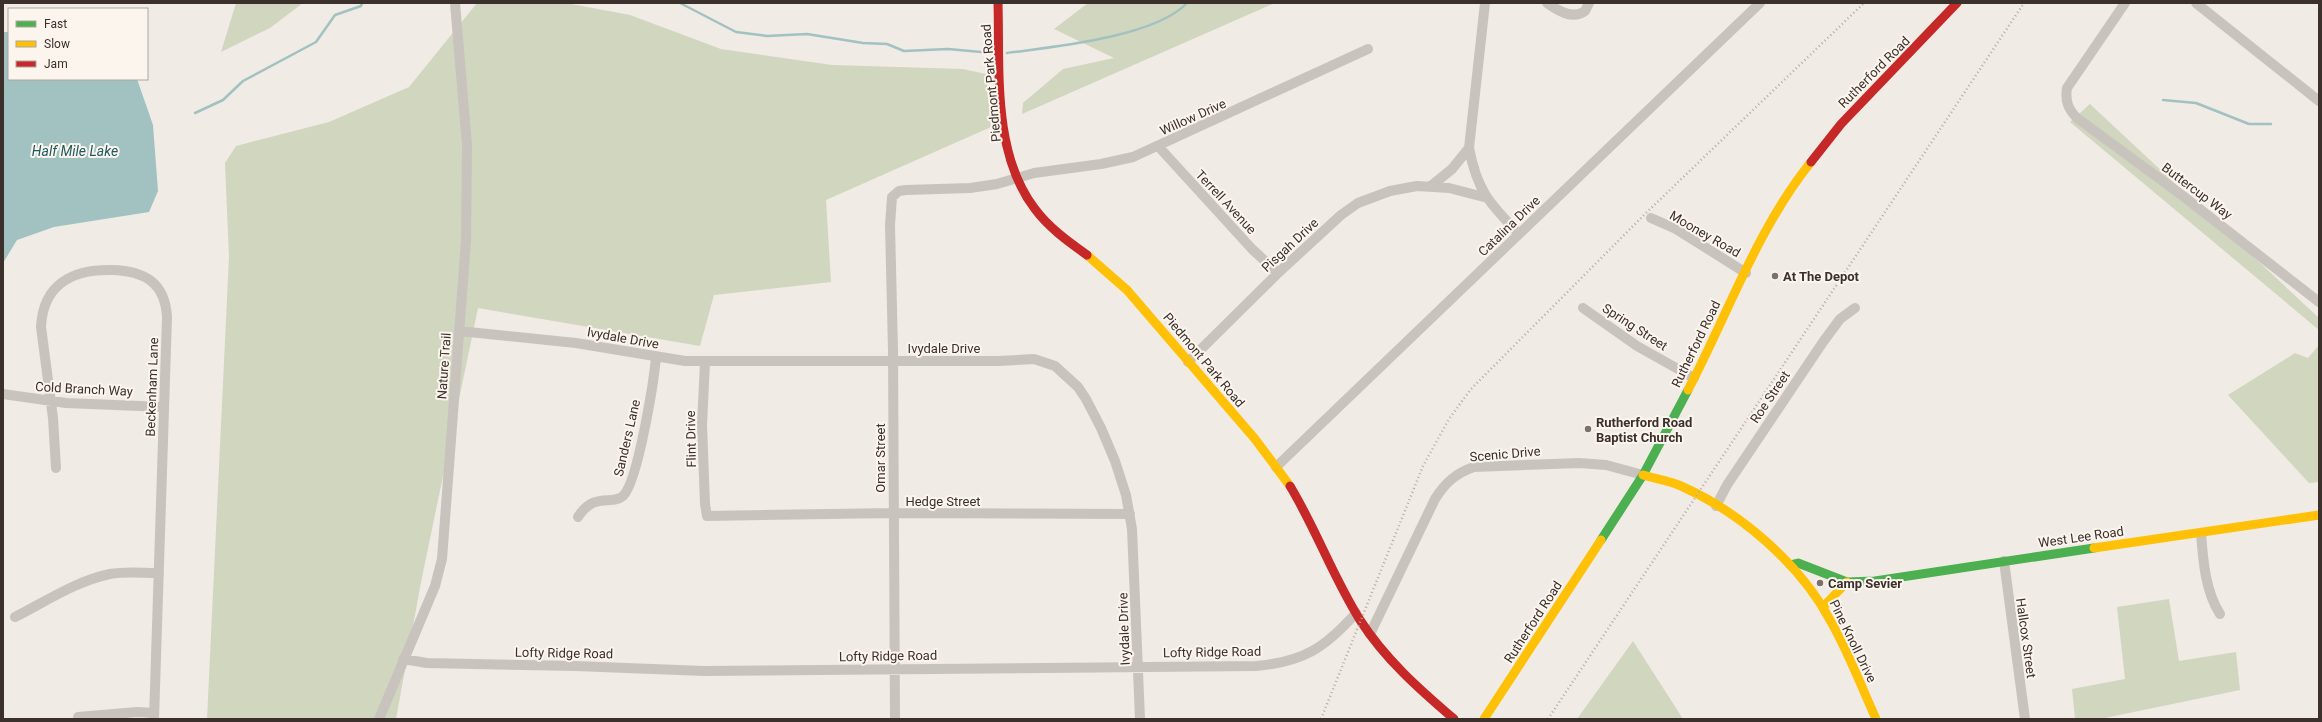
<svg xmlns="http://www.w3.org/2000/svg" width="2322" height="722" viewBox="0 0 2322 722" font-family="Roboto,sans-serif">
  <rect width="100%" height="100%" fill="#f0ebe5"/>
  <path fill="#d1d6bf" d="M236 3H303L270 28 221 52Z
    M477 3H566L630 15 721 49 832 65 963 69 986 74 991 127 826 200 831 282 714 295 700 346 478 308 421 582 396 719H207L229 257 225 163 236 146 329 122 409 87Z
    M1088 3H1275L1022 114 1023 103 1063 69 1114 58 1054 29Z
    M2090 104 2319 318V330L2070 122Z
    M2319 345V482L2309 483 2228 395 2295 353 2308 358Z
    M2169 599 2179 661 2236 652 2240 690 2100 719H2075L2072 689 2125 679 2117 607Z
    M1633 641 1683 719H1577Z"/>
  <path fill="#a1c2c1" d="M3 32H9V79H137L153 125 158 191 149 212 54 227 17 240 3 263Z"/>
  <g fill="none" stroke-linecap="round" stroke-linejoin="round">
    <path stroke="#a1c2c1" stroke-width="2.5" d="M680 3 736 32 767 36 807 34 863 43 887 44 904 51 948 49 992 53
      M1007 53C1053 47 1155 37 1187 3
      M2163 100 2196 103 2249 124H2271
      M195 113 223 100 243 81 316 42 335 15 361 6 362 3"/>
    <path stroke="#c9c3be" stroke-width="10" d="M1547 3C1558 11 1573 20 1585 11L1589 3
      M2125 3 2067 88C2065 101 2068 109 2077 118L2183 196 2319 302
      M2196 3 2319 101
      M1158 146 1252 249 1278 273
      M1469 148C1477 191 1490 204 1519 234
      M1431 186 1452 169 1469 148 1485 3
      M1651 218 1676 229 1746 273
      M1583 308 1637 346 1694 378
      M459 331 576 343 685 361H998L1034 359 1055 366 1078 387 1086 399 1101 428 1115 461 1126 495 1132 529 1140 719
      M705 362 702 425 705 504 707 516 893 513 1130 514
      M1188 362 1278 273 1341 215 1358 203 1390 191 1417 186 1449 188 1484 197
      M3 394 66 403 164 407
      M1276 467 1760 3
      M56 468 53 418 41 327C43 284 73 269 112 270 144 271 165 282 167 317L154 719
      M1716 506 1727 485 1823 342 1840 319 1855 308
      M578 517C595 491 611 506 623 496 638 482 654 380 656 357
      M2201 533C2203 559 2205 591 2220 614
      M2004 561 2025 719
      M15 617C45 602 76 581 110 574 125 571 143 573 159 573
      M1370 634 1435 499C1445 483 1456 473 1474 467L1579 463 1606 465 1643 475
      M403 659 427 663 575 666 704 671 1256 666C1303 662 1325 648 1356 613
      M78 717 137 712 154 713
      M379 719 435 586 442 559 466 241 467 145 455 3
      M895 719 893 350 890 225 892 197 899 191 906 190 970 188 997 184 1034 173 1101 164 1133 157 1368 49"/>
    <path stroke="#4caf50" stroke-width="9" d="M1601 540 1643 475 1688 390
      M1790 565 1798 563 1847 582 1875 581 2094 548"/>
    <path stroke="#ffc107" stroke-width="9" d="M1087 255 1127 290 1255 439 1290 486
      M1688 390C1728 314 1757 229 1811 162
      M1643 475C1656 479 1669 481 1681 486 1740 512 1799 563 1830 620 1848 651 1861 686 1876 719
      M2094 548 2319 515
      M1823 607 1847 582
      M1484 719 1601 540"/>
    <path stroke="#c62828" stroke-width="9" d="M998 3C1000 70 992 153 1035 209 1049 228 1069 242 1087 255
      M1811 162 1841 124 1957 3
      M1290 486C1316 529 1333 577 1360 620 1385 659 1419 689 1454 719"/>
    <path stroke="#b1aca8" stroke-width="2.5" stroke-dasharray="1 3" stroke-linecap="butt" d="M1321 719 1423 466 1449 419 1471 389 1645 214 1864 3
      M1548 719 2024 3"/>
  </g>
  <g fill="#7a716c" stroke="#fbf5ee" stroke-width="1.5">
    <circle cx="1775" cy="276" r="4"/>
    <circle cx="1588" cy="429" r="4"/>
    <circle cx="1820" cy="583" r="4"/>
  </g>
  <g text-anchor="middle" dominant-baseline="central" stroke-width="4" stroke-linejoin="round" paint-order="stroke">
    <g font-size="13" fill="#3b302b" stroke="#fbf5ee">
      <text transform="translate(1874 72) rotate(-45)">Rutherford Road</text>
      <text transform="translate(991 83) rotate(-95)">Piedmont Park Road</text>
      <text transform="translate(1193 117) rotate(-24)">Willow Drive</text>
      <text transform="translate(2197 191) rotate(37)">Buttercup Way</text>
      <text transform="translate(1226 202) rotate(47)">Terrell Avenue</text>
      <text transform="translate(1509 226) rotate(-44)">Catalina Drive</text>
      <text transform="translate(1705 234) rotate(30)">Mooney Road</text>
      <text transform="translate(1290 245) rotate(-43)">Pisgah Drive</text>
      <text transform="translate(1635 327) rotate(33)">Spring Street</text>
      <text transform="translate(623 338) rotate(10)">Ivydale Drive</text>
      <text transform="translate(1696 344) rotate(-64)">Rutherford Road</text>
      <text x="944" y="348">Ivydale Drive</text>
      <text transform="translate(1204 360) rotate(50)">Piedmont Park Road</text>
      <text transform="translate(444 366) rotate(-86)">Nature Trail</text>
      <text transform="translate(152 387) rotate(-88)">Beckenham Lane</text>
      <text transform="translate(84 389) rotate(3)">Cold Branch Way</text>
      <text transform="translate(1770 397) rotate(-56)">Roe Street</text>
      <text transform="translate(627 438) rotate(-77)">Sanders Lane</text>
      <text transform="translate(691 439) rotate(-91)">Flint Drive</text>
      <text transform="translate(1505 454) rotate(-5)">Scenic Drive</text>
      <text transform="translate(880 458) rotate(-90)">Omar Street</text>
      <text x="943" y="501">Hedge Street</text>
      <text transform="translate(2081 537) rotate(-8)">West Lee Road</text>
      <text transform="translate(1533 622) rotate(-57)">Rutherford Road</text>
      <text transform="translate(1124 629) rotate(-92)">Ivydale Drive</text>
      <text transform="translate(2026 638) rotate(82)">Hallcox Street</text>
      <text transform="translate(1853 641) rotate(64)">Pine Knoll Drive</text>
      <text transform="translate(1212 652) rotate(-1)">Lofty Ridge Road</text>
      <text transform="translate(564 653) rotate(1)">Lofty Ridge Road</text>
      <text transform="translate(888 656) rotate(-1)">Lofty Ridge Road</text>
    </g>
    <g font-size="13" font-weight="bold" fill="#3b302b" stroke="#fbf5ee" text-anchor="start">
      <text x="1783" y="276">At The Depot</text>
      <text x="1596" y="422">Rutherford Road<tspan x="1596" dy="15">Baptist Church</tspan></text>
      <text x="1828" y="583">Camp Sevier</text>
    </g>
    <g font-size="14" font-style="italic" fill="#1f5a5e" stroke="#fbf5ee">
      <text x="75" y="151">Half Mile Lake</text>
    </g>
  </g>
  <rect width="2322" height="722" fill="none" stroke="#3b302b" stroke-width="8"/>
  <rect x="8" y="8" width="140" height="72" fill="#fbf5ee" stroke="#aea6a0"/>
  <rect x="16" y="21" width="20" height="6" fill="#4caf50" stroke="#aea6a0"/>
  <text x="44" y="28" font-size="12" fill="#3b302b">Fast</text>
  <rect x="16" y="41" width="20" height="6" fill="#ffc107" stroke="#aea6a0"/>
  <text x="44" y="48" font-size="12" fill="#3b302b">Slow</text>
  <rect x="16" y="61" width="20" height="6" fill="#c62828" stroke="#aea6a0"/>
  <text x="44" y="68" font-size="12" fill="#3b302b">Jam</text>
</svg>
